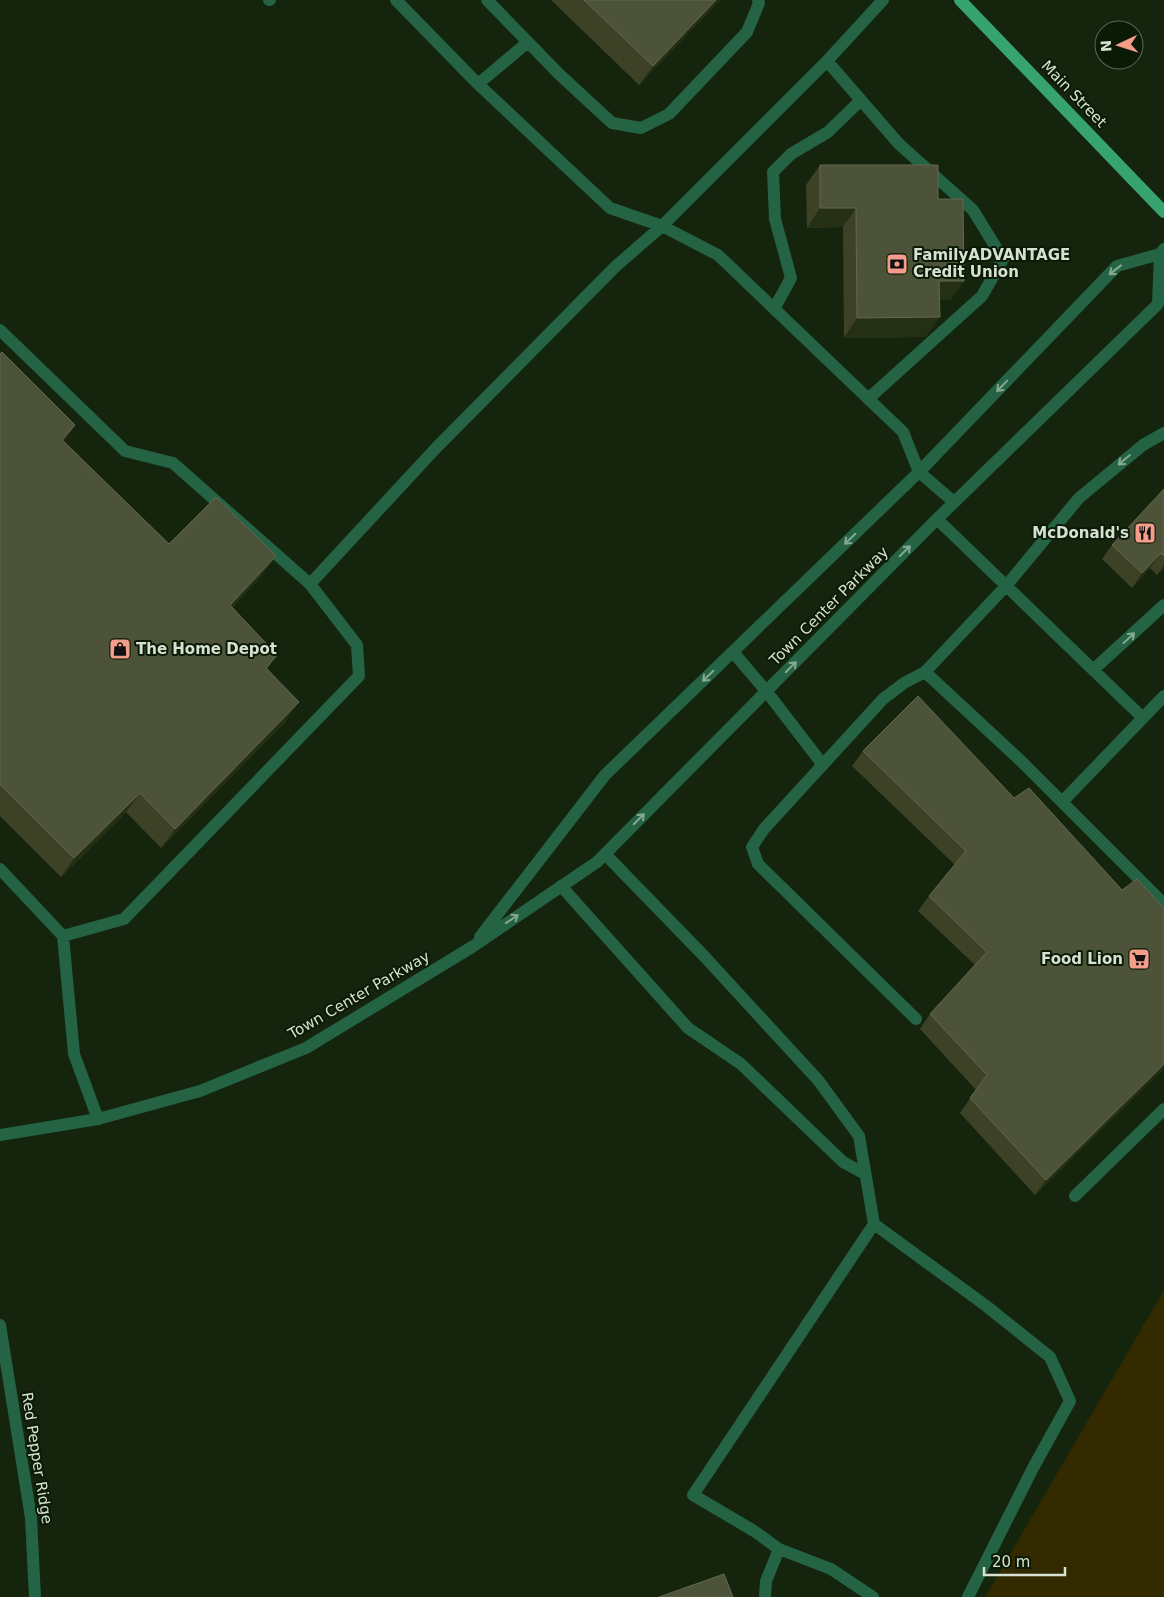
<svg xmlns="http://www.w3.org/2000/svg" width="1164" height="1597" viewBox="0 0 1164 1597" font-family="'DejaVu Sans',sans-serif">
  <rect width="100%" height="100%" fill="#14240d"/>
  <path fill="#342a00" d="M1164 1290V1597H985Z"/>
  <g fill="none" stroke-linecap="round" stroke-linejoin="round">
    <path stroke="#246343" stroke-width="12" d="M269 0H270
      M396 0 478 84 610 208 662 226 718 255 903 432 919 472
      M487 0 559 74 612 123 641 128 669 114 747 32 759 3 758 0
      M827 61 899 144 973 210 1003 259 982 296 868 399
      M478 84 528 42
      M774 309 791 278 775 219 773 172 791 154 828 132 861 100
      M0 330 125 451 173 463 310 584 357 645 359 676 124 919 63 936
      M937 519 1142 717
      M310 584 436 448 615 267 662 226 827 61 883 0
      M1093 670 1164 605
      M925 672 1006 586 1079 498 1143 445 1164 433
      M767 692 823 765
      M1062 802 1164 696
      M605 854 704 956 818 1080 859 1136 874 1224 693 1495 754 1531 779 1549 766 1581 765 1597
      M0 869 63 936 74 1054 98 1119
      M561 886 688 1028 741 1064 843 1162 865 1174
      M916 1019 758 864 752 847 764 829 883 699 904 683 925 672 1021 761 1164 904
      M1075 1196 1164 1109
      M874 1224 985 1305 1050 1357 1070 1401 1033 1468 968 1597
      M779 1549 831 1569 873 1597"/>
    <path stroke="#246343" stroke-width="12" d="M0 1325 31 1518 35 1597"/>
    <path stroke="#246343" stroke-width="12" d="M919 472 954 502
      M733 652 767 692
      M480 937 605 775 919 472 1117 266 1160 254 1164 249
      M0 1135 98 1119 200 1091 306 1048 472 947 597 862 937 519 1158 304 1160 254"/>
    <path stroke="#37a36e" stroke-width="12" d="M960 0 1164 212"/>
  </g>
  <path fill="#3d4226" d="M551 0H720L639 85Z
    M820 165 938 199 951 300H940L926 337 844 338 843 227 807 228 806 185Z
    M0 354 75 425 64 441 169 544 262 575 232 608 277 655 267 669 286 721 161 848 126 812 61 877 0 816Z
    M1164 489V568L1157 575 1150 568 1132 588 1102 559 1112 545Z
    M863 751 1014 798 1122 890 1164 908V1068L1035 1195 960 1113 976 1090 920 1029 930 1014 975 965 918 911 929 896 955 865 852 766Z"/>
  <path fill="#252f14" d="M716 0H720L639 85 653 66Z
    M820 208H856L843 227 807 228Z
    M939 281H964L951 300H926Z
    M940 317 926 337 844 338 857 318Z
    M75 425 61 445 62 440Z
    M1161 553 1150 568 1132 588 1142 573Z
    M276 556 262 575 217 625 230 605Z
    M1164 565V568L1157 575Z
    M299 702 286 721 161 848 175 829Z
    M140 793 126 812 61 877 74 858Z
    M1164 1064V1068L1035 1195 1046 1180Z"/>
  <path fill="#4d5339" stroke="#636951" d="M584 0H716L653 66Z
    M820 165H938V199H963L964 281H939L940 317 857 318 856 208H820Z
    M2 352 75 425 62 440 169 544 216 497 276 556 230 605 277 655 266 668 299 702 175 829 140 793 74 858 0 784V354Z
    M1164 489V556L1161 553 1142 573 1112 545Z
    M918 696 1014 798 1029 788 1122 890 1137 879 1164 908V1064L1046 1180 970 1098 987 1075 930 1014 987 952 929 896 966 851 863 751Z
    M724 1574 733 1597H659Z"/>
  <defs><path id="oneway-shaft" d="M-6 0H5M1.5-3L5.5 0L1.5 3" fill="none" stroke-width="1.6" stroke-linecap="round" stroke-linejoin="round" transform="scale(1.25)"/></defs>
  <g stroke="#86a892">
    <use href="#oneway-shaft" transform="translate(1115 270) rotate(142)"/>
    <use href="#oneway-shaft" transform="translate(1002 386) rotate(134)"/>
    <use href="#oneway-shaft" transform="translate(1124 460) rotate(140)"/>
    <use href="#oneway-shaft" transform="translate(850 539) rotate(136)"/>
    <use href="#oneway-shaft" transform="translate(905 551) rotate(-45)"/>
    <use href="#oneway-shaft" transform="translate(1129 638) rotate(-43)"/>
    <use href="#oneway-shaft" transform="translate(791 667) rotate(-45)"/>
    <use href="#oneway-shaft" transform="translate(708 676) rotate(136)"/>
    <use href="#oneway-shaft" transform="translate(639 819) rotate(-45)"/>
    <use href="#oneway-shaft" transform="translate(512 919) rotate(-34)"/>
  </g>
  <defs>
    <g id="bank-square" transform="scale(1.125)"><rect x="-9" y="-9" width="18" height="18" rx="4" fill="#f49d8b" stroke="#0a1a05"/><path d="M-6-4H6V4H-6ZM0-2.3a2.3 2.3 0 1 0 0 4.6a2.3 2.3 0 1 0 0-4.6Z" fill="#111"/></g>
    <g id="restaurant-square" transform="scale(1.125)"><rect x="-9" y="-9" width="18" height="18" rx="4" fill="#f49d8b" stroke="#0a1a05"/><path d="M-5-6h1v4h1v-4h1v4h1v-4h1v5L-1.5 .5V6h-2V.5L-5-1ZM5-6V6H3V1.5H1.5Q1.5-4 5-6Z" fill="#111"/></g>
    <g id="shop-square" transform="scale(1.125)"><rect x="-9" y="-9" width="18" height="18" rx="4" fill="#f49d8b" stroke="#0a1a05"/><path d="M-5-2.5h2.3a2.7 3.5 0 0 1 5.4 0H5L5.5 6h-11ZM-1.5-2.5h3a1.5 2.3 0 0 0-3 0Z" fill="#111"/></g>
    <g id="supermarket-square" transform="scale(1.125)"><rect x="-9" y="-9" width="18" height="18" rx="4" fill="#f49d8b" stroke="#0a1a05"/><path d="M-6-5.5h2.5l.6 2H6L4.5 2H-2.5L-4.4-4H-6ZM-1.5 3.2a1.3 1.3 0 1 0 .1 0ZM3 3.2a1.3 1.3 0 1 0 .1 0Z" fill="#111"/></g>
  </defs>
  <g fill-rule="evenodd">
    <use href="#bank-square" x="897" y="264"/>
    <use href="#restaurant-square" x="1145" y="533"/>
    <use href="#shop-square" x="120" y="649"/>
    <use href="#supermarket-square" x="1139" y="959"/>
  </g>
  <g text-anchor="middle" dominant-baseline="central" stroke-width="4" stroke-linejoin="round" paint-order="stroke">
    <g font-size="15" fill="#d7e1d3" stroke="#0a1a05">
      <text transform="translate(1074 94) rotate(46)">Main Street</text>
      <text transform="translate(829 606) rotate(-45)">Town Center Parkway</text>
      <text transform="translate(359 995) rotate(-30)">Town Center Parkway</text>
      <text transform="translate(37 1458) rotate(81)">Red Pepper Ridge</text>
    </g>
    <g font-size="15" font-weight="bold" fill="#d7e1d3" stroke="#0a1a05" text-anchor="start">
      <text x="913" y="255">FamilyADVANTAGE<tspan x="913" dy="17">Credit Union</tspan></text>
      <text x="1129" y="533" text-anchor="end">McDonald's</text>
      <text x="136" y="649">The Home Depot</text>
      <text x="1123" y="959" text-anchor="end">Food Lion</text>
    </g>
  </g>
  <g transform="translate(1119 45) rotate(266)"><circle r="24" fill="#0a1a05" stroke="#5c6a57"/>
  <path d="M0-4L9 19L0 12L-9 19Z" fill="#f49d8b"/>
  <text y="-8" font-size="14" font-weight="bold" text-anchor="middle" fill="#d7e1d3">N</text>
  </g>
  <path d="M984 1567v8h81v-8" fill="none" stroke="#d7e1d3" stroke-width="2.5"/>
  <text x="992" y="1567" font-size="15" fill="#d7e1d3" stroke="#0a1a05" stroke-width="4" paint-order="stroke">20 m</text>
</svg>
